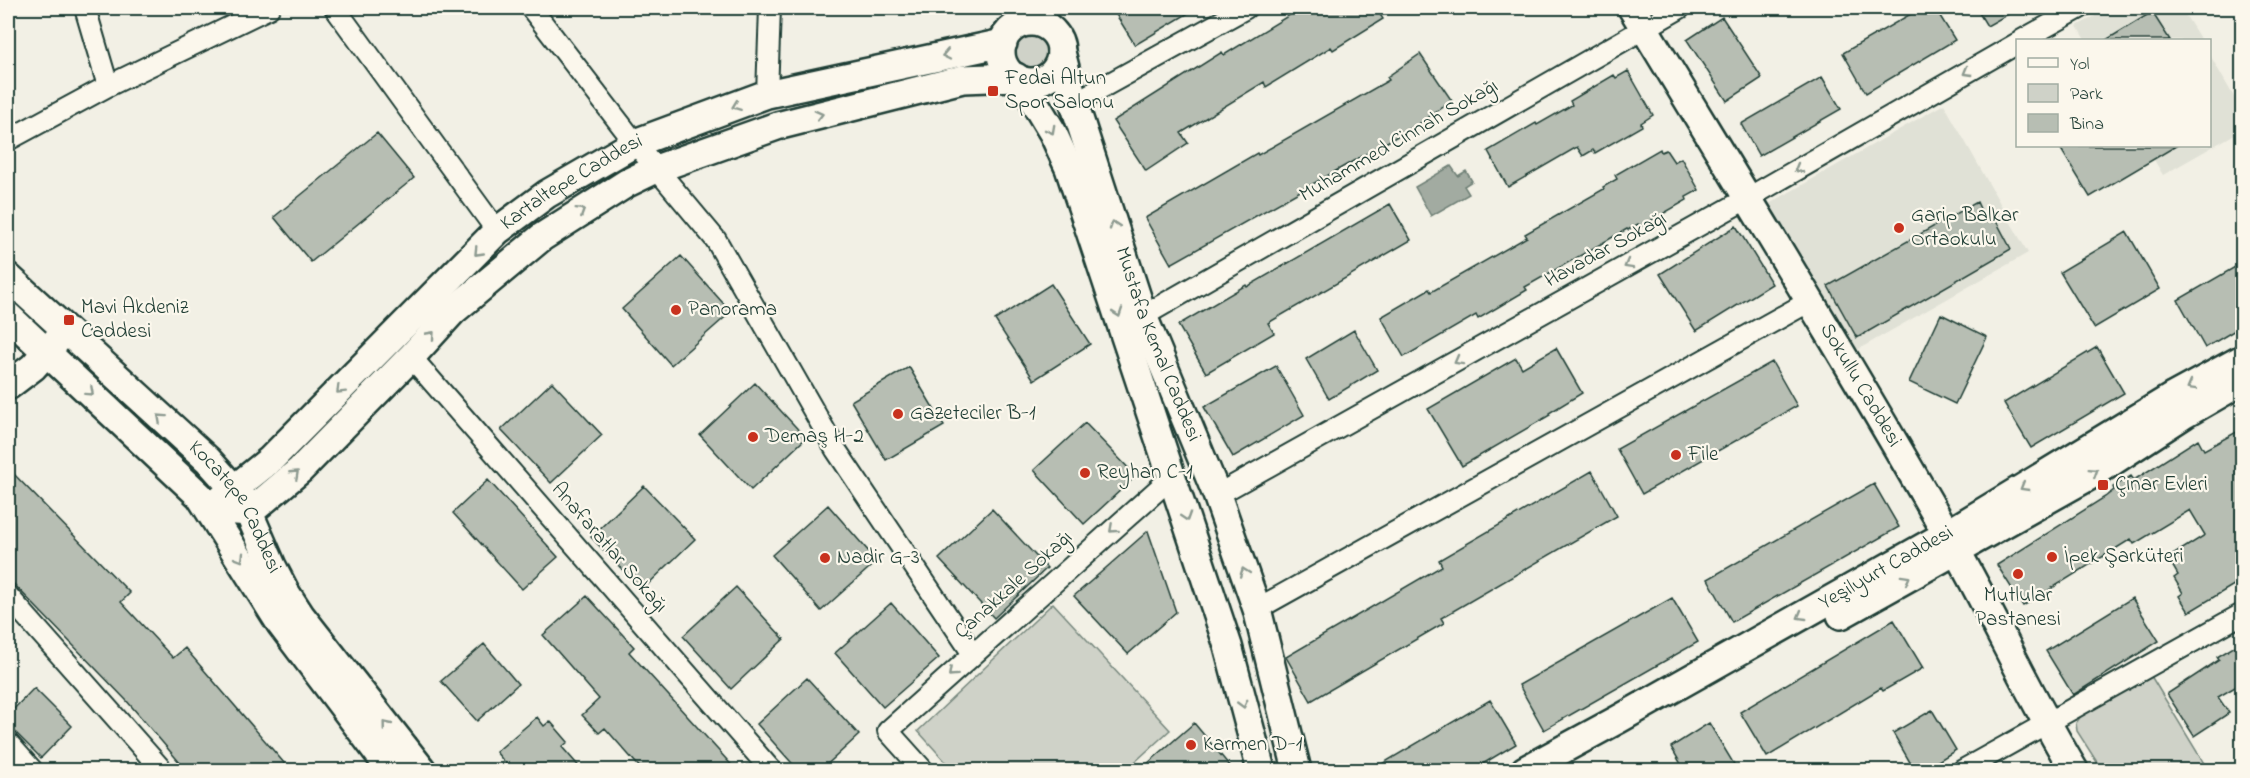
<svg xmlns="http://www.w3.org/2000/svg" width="2250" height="778" viewBox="0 0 2250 778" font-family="'Indie Flower',sans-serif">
  <rect width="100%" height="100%" fill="#f2f0e5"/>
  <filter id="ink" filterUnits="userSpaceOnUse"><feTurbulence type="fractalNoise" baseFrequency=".0167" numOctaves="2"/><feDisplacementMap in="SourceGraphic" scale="12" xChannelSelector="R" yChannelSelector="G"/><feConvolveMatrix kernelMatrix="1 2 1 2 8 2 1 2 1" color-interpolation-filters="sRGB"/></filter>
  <g filter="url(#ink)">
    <path fill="#e0e1d6" d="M2110 8H2181L2201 40H2085L2077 26Z
      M2210 55 2242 111V130L2163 175 2146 146H2210Z
      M1944 104 2028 253 1857 350 1769 204Z"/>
    <path fill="#cfd2c8" stroke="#77887e" stroke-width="1.5" d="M1014 52a19 19 0 1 1 38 0a19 19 0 1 1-38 0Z
      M1053 603 1170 730 1126 770H953L918 731Z
      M2151 676 2208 770H2102L2077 731 2076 723 2081 716Z"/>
    <path fill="#a2aba1" stroke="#6e7f75" stroke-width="1.5" d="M1451 166 1458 176 1466 171 1472 181 1464 186 1469 194 1431 216 1415 187Z"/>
    <path fill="#b7beb3" stroke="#1f3d34" stroke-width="1.5" d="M1112 8H1197L1135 45Z
      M1301 8H1376L1383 19 1333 50 1331 47 1266 87 1264 82 1181 133 1188 143 1146 171 1113 121 1222 52 1224 55Z
      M1921 8H1935L1955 40 1866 93 1843 53Z
      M1976 8H2019L1987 26Z
      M2152 12 2170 40H2106Z
      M1722 17 1762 78 1727 101 1687 40Z
      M1420 54 1452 101 1417 125 1171 264 1145 218 1257 153 1258 155 1389 80 1387 77Z
      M1628 71 1653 115 1641 123 1642 126 1595 153 1593 150 1583 156 1577 147 1508 187 1488 151 1536 123 1537 125 1572 105 1570 101 1614 75 1616 78Z
      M1822 77 1841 109 1759 156 1741 124Z
      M377 133 414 178 311 262 274 217Z
      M2059 146H2176L2090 197Z
      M1660 149 1661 152 1666 150 1674 162 1681 158 1699 190 1686 197 1687 200 1640 227 1638 224 1628 230 1627 229 1525 287 1527 290 1478 319 1476 315 1404 357 1381 317 1429 289 1431 292 1527 237 1525 234 1604 189 1603 187 1617 179 1615 175Z
      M1977 202 1985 220 1994 217 2011 249 1857 338 1828 286Z
      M1390 204 1411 240 1268 323 1274 333 1206 373 1178 325 1246 285 1247 287Z
      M1736 226 1772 284 1696 331 1660 274Z
      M2127 232 2160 289 2094 328 2060 272Z
      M681 256 731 312 671 365 622 309Z
      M2242 263V326L2205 348 2178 300Z
      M1051 284 1090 344 1034 380 995 320Z
      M1941 314 1987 337 1955 404 1909 382Z
      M1354 330 1377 370 1329 399 1306 359Z
      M2097 347 2124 393 2031 448 2004 403Z
      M1556 348 1582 393 1549 413 1550 415 1462 466 1428 409 1516 358 1522 368Z
      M1772 362 1797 406 1642 494 1617 449Z
      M1276 366 1304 415 1233 457 1204 407Z
      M909 367 944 426 886 460 851 401Z
      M552 382 602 435 551 483 501 430Z
      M755 383 806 438 751 490 700 435Z
      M1085 423 1136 476 1084 524 1034 470Z
      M2242 429V580L2189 612 2179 596 2183 593 2174 578 2178 575 2168 558 2205 535 2190 510 2134 544 2131 539 2023 606 1997 565 2105 497 2114 490 2113 487 2131 476 2134 480 2198 439 2204 450Z
      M8 468 130 593 121 602 173 658 185 648 291 771H187L126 700 8 578Z
      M1592 471 1617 516 1441 618 1444 623 1311 701 1286 657 1442 566 1439 560Z
      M488 480 558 557 522 589 453 513Z
      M1874 484 1899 527 1732 622 1708 579Z
      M644 486 695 539 642 590 591 537Z
      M828 505 877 561 821 611 772 555Z
      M992 509 1047 568 994 618 939 559Z
      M1148 531 1176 612 1128 654 1074 596Z
      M736 587 784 639 731 689 683 636Z
      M587 596 634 647 629 652 737 771H643L605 728 599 733 582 715 599 699 543 635Z
      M1672 598 1698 642 1544 730 1519 685Z
      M2132 598 2159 641 2073 695 2046 651Z
      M891 603 939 658 883 707 835 653Z
      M1894 620 1923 668 1883 691 1881 688 1767 757 1740 712Z
      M2242 642V683L2218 697 2229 713 2194 736 2167 694 2219 660 2217 657Z
      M484 644 518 684 477 721 441 681Z
      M807 678 859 735 820 771H799L757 724Z
      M34 688 72 726 41 758 8 725V715Z
      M1490 700 1516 744 1471 771H1370Z
      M1932 710 1956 750 1922 771H1915L1893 733Z
      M537 717 544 726 550 721 568 742 562 747 583 771H512L496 752Z
      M1194 723 1234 771H1139Z
      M1709 723 1738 771H1685L1671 747Z"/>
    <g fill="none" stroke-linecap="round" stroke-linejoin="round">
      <g stroke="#1f3d34" stroke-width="24">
        <path id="street" d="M85 8 108 86
          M335 8 497 231
          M531 8 635 143 716 240 836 450 973 654
          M2022 40 2080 8
          M767 94 770 8
          M1074 103 1246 8
          M8 140 108 86 269 8
          M1143 316 1680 8
          M411 357 771 770
          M1217 495 1748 198 2018 43
          M8 596 162 770
          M1257 609 1810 301
          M8 743 32 770
          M923 770 888 731 1173 476
          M1963 770 2242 614"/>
      </g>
      <g stroke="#1f3d34" stroke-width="32">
        <g id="secondary">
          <path id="s1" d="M1632 8C1738 183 1846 357 1947 534 1992 612 2028 694 2074 770"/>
          <circle cx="1031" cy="52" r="30"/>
          <path id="s2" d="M1061 52 1074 103 1143 316 1217 495 1257 609 1297 770"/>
          <path d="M1021 80 1053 133 1069 168 1228 646 1261 770"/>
          <path id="s3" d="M8 277 208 460 243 499 272 566 286 593 301 616 422 770"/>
          <path d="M8 316 200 496 280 623 391 770"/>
          <path d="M8 386 33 367 57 340"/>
          <path d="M209 509 250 512 300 470 411 357 453 311 542 237 627 183 656 169 777 126 963 79 1016 77"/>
          <path id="s4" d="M209 509 270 460 497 231 547 194 635 143 767 94 1003 43"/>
          <path d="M1841 615 2093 474 2185 414 2242 381"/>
          <path id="s5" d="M1525 770 1619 719 1947 534 2174 396 2242 359"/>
        </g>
      </g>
      <use href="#street" stroke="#fbf7ec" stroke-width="20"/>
      <use href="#secondary" stroke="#fbf7ec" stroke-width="27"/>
    </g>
    <defs><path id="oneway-chevron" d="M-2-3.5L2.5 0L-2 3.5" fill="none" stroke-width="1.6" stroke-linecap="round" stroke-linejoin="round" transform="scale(1.5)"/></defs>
    <g stroke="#8d9a90">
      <use href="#oneway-chevron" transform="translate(946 55) rotate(168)"/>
      <use href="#oneway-chevron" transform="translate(1967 72) rotate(150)"/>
      <use href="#oneway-chevron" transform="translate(736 106) rotate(159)"/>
      <use href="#oneway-chevron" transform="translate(819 115) rotate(-14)"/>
      <use href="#oneway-chevron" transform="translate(1051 130) rotate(62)"/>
      <use href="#oneway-chevron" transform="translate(1798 169) rotate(150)"/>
      <use href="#oneway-chevron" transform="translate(581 211) rotate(-32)"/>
      <use href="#oneway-chevron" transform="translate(1114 225) rotate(-108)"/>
      <use href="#oneway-chevron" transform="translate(478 252) rotate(134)"/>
      <use href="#oneway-chevron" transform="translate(1628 265) rotate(151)"/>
      <use href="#oneway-chevron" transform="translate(1118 313) rotate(71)"/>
      <use href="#oneway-chevron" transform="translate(431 335) rotate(-48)"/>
      <use href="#oneway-chevron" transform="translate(1458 361) rotate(151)"/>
      <use href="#oneway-chevron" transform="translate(2191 386) rotate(151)"/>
      <use href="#oneway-chevron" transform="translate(340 390) rotate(135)"/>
      <use href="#oneway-chevron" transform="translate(90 392) rotate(42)"/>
      <use href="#oneway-chevron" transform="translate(161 418) rotate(-138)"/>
      <use href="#oneway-chevron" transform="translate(2094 472) rotate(-32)"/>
      <use href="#oneway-chevron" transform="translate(295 474) rotate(-43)"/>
      <use href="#oneway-chevron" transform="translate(2024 487) rotate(149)"/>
      <use href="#oneway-chevron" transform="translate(1186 517) rotate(72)"/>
      <use href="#oneway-chevron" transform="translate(1113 529) rotate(138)"/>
      <use href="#oneway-chevron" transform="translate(240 558) rotate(60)"/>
      <use href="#oneway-chevron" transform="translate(1244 572) rotate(-110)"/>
      <use href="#oneway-chevron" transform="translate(1906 579) rotate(-29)"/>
      <use href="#oneway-chevron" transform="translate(1801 616) rotate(150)"/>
      <use href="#oneway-chevron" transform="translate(952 673) rotate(138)"/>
      <use href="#oneway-chevron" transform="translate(1243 704) rotate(75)"/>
      <use href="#oneway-chevron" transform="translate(386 725) rotate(-129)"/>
    </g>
  </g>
  <g fill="#c8321e" stroke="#fbf7ec" stroke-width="2">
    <rect x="987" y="85" width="12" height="12" rx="3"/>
    <circle cx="1899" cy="228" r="6"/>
    <circle cx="676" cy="310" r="6"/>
    <rect x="63" y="314" width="12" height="12" rx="3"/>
    <circle cx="898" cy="414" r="6"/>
    <circle cx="753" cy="437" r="6"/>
    <circle cx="1676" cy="455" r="6"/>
    <circle cx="1085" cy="473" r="6"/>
    <rect x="2097" y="479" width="12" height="12" rx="3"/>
    <circle cx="2052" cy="557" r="6"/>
    <circle cx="825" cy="558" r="6"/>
    <circle cx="2018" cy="574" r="6"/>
    <circle cx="1191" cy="745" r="6"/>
  </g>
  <g text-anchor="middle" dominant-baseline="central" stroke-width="4.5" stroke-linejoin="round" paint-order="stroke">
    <g font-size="21" fill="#1f3d34" stroke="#fbf7ec" text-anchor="start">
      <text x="1005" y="79">Fedai Altun<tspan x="1005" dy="24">Spor Salonu</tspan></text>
      <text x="1911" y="216">Garip Balkar<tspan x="1911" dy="24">Ortaokulu</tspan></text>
      <text x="81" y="308">Mavi Akdeniz<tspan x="81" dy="24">Caddesi</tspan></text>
      <text x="688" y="310">Panorama</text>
      <text x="910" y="414">Gazeteciler B-1</text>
      <text x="765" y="437">Demaş H-2</text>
      <text x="1688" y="455">File</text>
      <text x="1097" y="473">Reyhan C-1</text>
      <text x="2115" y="485">Çınar Evleri</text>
      <text x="2064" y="557">İpek Şarküteri</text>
      <text x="837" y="558">Nadir G-3</text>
      <text x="2018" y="596" text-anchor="middle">Mutlular<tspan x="2018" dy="24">Pastanesi</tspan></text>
      <text x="1203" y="745">Karmen D-1</text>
    </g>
    <g font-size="21" fill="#1f3d34" stroke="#fbf7ec">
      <text transform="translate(1399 141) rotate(-30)">Muhammed Cinnah Sokağı</text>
      <text stroke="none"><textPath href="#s4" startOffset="490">Kartaltepe Caddesi</textPath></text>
      <text transform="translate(1606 250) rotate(-29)">Havadar Sokağı</text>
      <text stroke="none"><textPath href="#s2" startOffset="308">Mustafa Kemal Caddesi</textPath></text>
      <text stroke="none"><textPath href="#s1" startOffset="441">Sokullu Caddesi</textPath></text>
      <text stroke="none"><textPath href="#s3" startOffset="326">Kocatepe Caddesi</textPath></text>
      <text transform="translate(609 548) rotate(49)">Anafaratlar Sokağı</text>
      <text stroke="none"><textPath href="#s5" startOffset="414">Yeşilyurt Caddesi</textPath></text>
      <text transform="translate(1014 585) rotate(-42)">Çanakkale Sokağı</text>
    </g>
  </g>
  <rect width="2250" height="778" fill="none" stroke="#fbf7ec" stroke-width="30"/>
  <rect x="15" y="15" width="2220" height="748" fill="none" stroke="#1f3d34" stroke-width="2" filter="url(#ink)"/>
  <rect x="2016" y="39" width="195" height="108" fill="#fbf7ec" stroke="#a3ada2" stroke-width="1.5"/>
  <rect x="2028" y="58" width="30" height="9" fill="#fbf7ec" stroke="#a3ada2" stroke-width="1.5"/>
  <text x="2070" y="69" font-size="18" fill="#1f3d34">Yol</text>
  <rect x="2028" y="84" width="30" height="18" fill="#cfd2c8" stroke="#a3ada2" stroke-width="1.5"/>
  <text x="2070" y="99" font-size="18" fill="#1f3d34">Park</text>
  <rect x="2028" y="114" width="30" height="18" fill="#b7beb3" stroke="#a3ada2" stroke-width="1.5"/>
  <text x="2070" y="129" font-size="18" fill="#1f3d34">Bina</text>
</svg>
